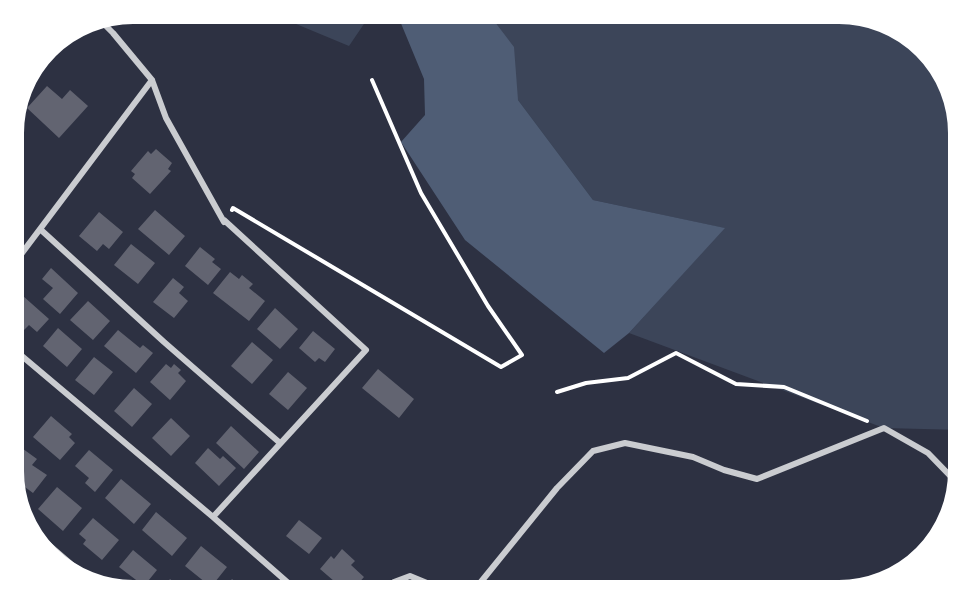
<svg xmlns="http://www.w3.org/2000/svg" width="971" height="604" viewBox="0 0 971 604" font-family="Rubik,sans-serif">
  <rect width="100%" height="100%" fill="#2d3142"/>
  <path fill="#3c4559" d="M260 9H401L399 23 368 18 349 46Z
    M459 9H839L907 30 945 70 962 124V430L884 428 629 333 724 228 593 200 518 100Z"/>
  <path fill="#4f5d75" d="M401 9H459L488 13 514 47 518 100 593 200 725 228 629 333 604 353 465 240 401 142 425 115 424 79 400 21Z"/>
  <path fill="#626471" d="M47 86 62 99 70 90 88 106 59 138 27 108Z
    M156 149 172 163 168 169 171 171 150 194 132 178 135 174 131 171 148 151 151 154Z
    M10 171 22 182 10 196Z
    M155 210 185 236 169 255 138 229Z
    M99 212 123 232 109 249 103 244 97 251 79 236Z
    M131 244 155 263 138 284 114 265Z
    M200 247 215 259 212 262 221 269 208 285 185 266Z
    M51 268 78 293 60 314 43 299 53 288 42 279Z
    M230 272 239 279 242 275 253 284 249 288 265 301 249 321 213 293Z
    M173 278 184 287 179 293 188 301 174 318 153 302Z
    M23 296 49 319 37 332 29 325 24 330 10 318V311Z
    M88 301 110 321 93 340 70 320Z
    M275 308 298 329 280 349 257 329Z
    M58 328 82 349 67 367 43 346Z
    M118 330 140 348 143 345 153 353 136 373 104 346Z
    M313 331 335 349 325 362 319 358 315 362 299 348Z
    M252 342 273 360 252 384 231 366Z
    M94 357 113 372 94 395 75 380Z
    M166 364 171 368 174 364 181 370 178 373 186 381 170 400 150 382Z
    M378 369 414 399 399 418 362 388Z
    M288 372 307 388 288 410 269 394Z
    M134 388 152 404 132 427 114 411Z
    M51 416 72 434 69 437 75 443 60 460 33 437Z
    M171 418 190 436 171 456 152 438Z
    M231 426 259 452 244 469 216 443Z
    M19 446 37 459 32 465 47 475 33 493 10 476 13 469 10 467V458Z
    M208 448 220 459 223 456 236 468 219 486 195 463Z
    M89 450 113 470 95 492 85 483 89 478 75 466Z
    M121 479 151 504 134 524 105 498Z
    M57 487 82 508 63 531 38 509Z
    M156 512 187 538 172 556 142 530Z
    M93 518 119 540 102 560 83 544 86 540 79 534Z
    M299 520 322 538 309 554 286 536Z
    M201 546 227 567 211 587 185 566Z
    M342 549 355 561 351 565 364 577 349 594 320 569 331 556 334 559Z
    M133 550 157 570 144 586 119 567Z
    M170 579 190 595H158Z
    M232 579 252 595H219Z"/>
  <g fill="none" stroke-linecap="round" stroke-linejoin="round">
    <path stroke="#fff" stroke-width="4" d="M232 210 233 208 501 367 522 355 488 306 421 193 372 80
      M557 392 586 383 628 378 676 353 736 384 784 387 867 421"/>
    <path stroke="#caccd0" stroke-width="6" d="M96 16 113 33 152 80 166 118 224 222V220L366 350 213 517 302 595
      M40 229 164 342 280 443
      M10 269 152 80
      M10 346 213 517
      M21 521 93 583
      M382 595 394 582 410 576 456 595
      M457 595 476 588 557 488 593 451 625 443 693 457 724 470 757 479 884 428 928 453 960 486"/>
  </g>
  <path d="M0 0H971V604H0ZM133 20H839A113 113 0 0 1 952 133V471A113 113 0 0 1 839 584H133A113 113 0 0 1 20 471V133A113 113 0 0 1 133 20Z" fill="#fff" fill-rule="evenodd"/>
  <path fill="none" stroke="#fff" stroke-width="8" d="M133 20H839A113 113 0 0 1 952 133V471A113 113 0 0 1 839 584H133A113 113 0 0 1 20 471V133A113 113 0 0 1 133 20Z"/>
</svg>
